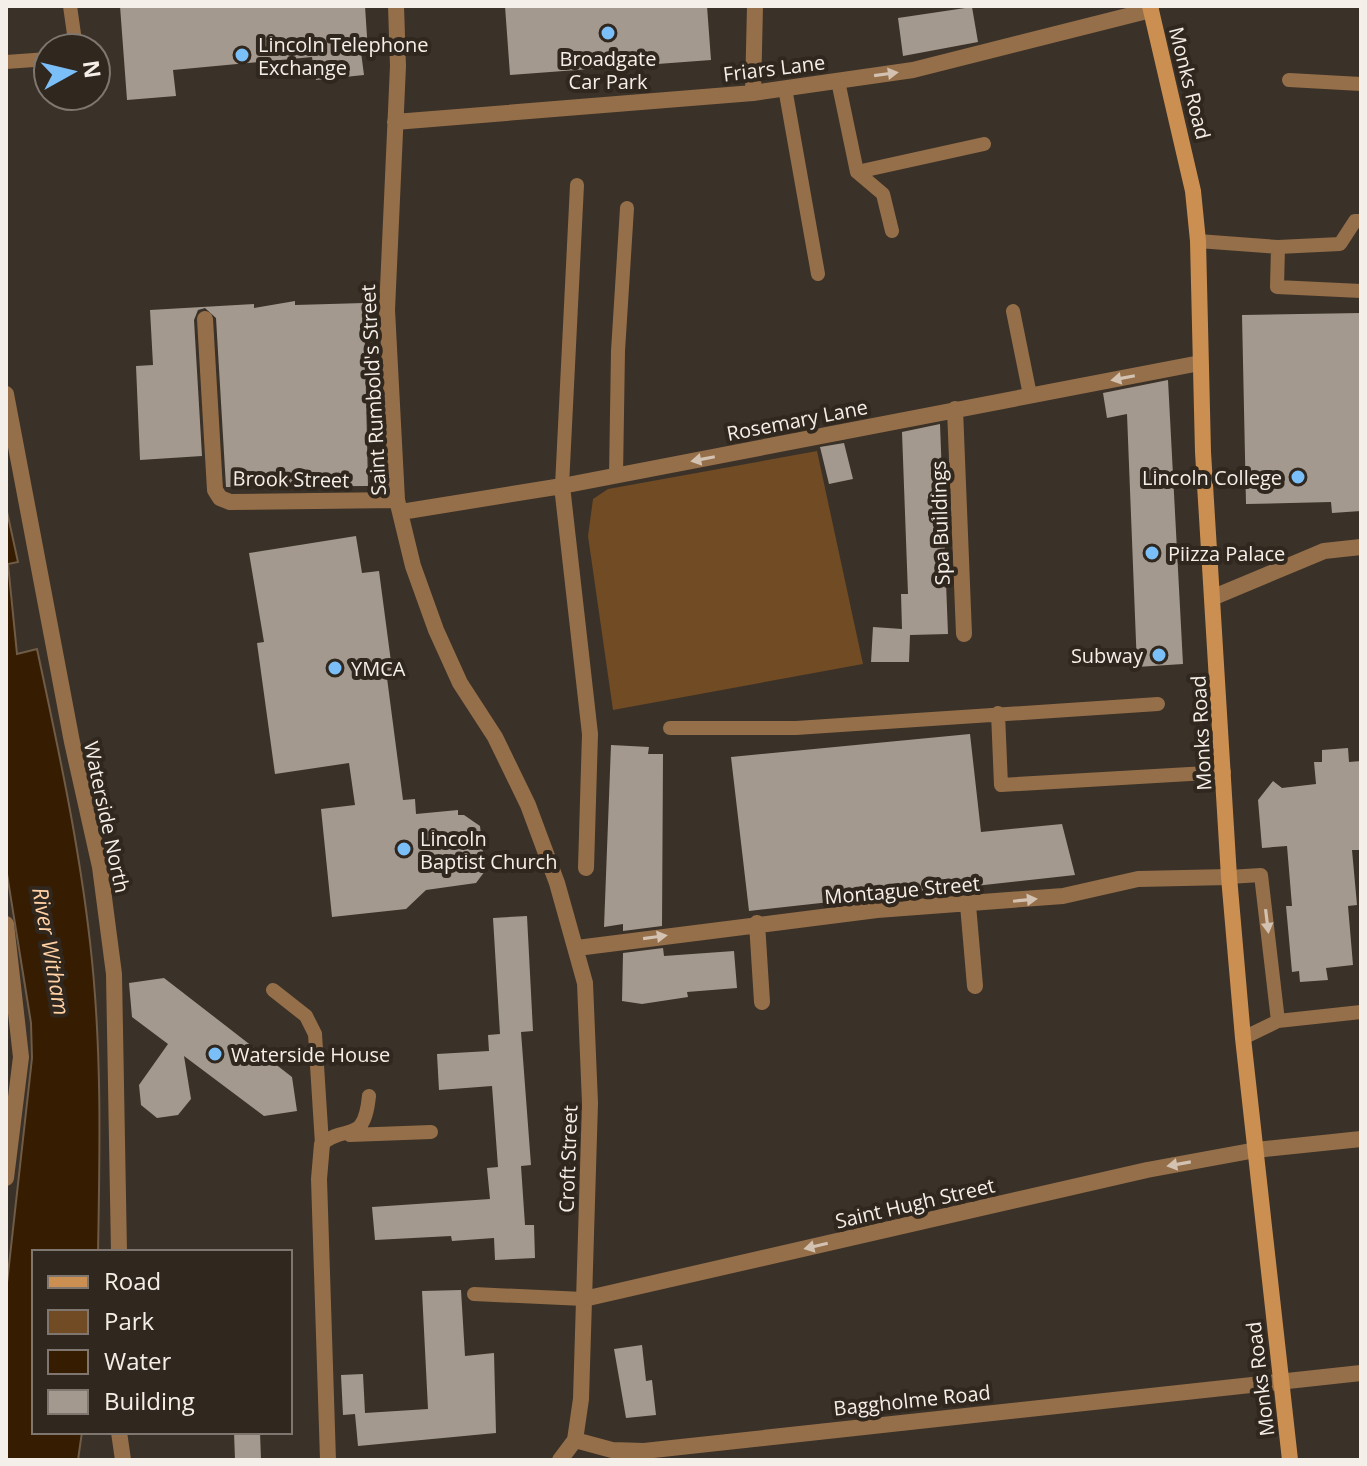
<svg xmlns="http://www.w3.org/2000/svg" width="1367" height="1466" viewBox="0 0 1367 1466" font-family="'Open Sans',sans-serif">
  <rect width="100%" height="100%" fill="#3a3128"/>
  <path fill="#704b24" d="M817 451 863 664 613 710 588 536 593 499 608 489Z"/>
  <path fill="#361c00" stroke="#6f5b46" stroke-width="2" d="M6 507 18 562 8 564 17 654 37 649C58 747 79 844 90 942 102 1045 100 1149 98 1252H34V1432H82L78 1460H6V1292L32 1058 31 1023 6 868Z"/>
  <path fill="#a4998e" d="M120 6H365L368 52H361L364 75 316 80 312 57 173 70 176 96 127 100Z
    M505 6H707L711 60 510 75Z
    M972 7 978 42 903 56 898 18Z
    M295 301V305L364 303 368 486 226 487 216 318 205 308 198 310 194 320 202 456 140 460 136 366 153 365 150 310 254 304V308Z
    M1361 313V511L1332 513 1331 502 1246 504 1242 315Z
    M1168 380 1183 664 1137 667 1127 414 1107 418 1103 393Z
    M940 424 948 634 910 635 909 662H871L873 627 902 629 901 594H908L902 432Z
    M844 443 853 479 829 484 820 447Z
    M356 536 362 573 379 571 393 677 387 678 403 800 415 799 416 814 458 810V815H464L480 826 485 871 476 883 426 890 406 909 332 917 321 809 355 805 349 763 275 774 257 643 264 642 249 553Z
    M970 734 981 832 1062 824 1075 875 749 911 731 757Z
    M611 745 649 747 648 754H663L662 926 623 931V924L604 927Z
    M1348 748 1349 762 1361 761V850H1352L1357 905 1348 906 1353 965 1326 968 1328 980 1300 982 1299 971 1292 972 1286 906H1292L1287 846 1262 848 1258 800 1273 781 1282 788 1316 784 1314 762H1322V750Z
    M527 916 533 1031 521 1032 531 1165 521 1166 525 1225H534L535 1258 495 1260 494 1238 452 1241 451 1236 375 1240 372 1207 490 1199 487 1168 498 1167 492 1086 439 1090 437 1054 489 1051 488 1035 500 1034 493 918Z
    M663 948 664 956 734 951 737 988 687 992 688 997 642 1004 622 1001 623 953Z
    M164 978 292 1077 297 1111 264 1116 184 1056 191 1099 178 1115 157 1118 141 1105 139 1085 168 1044 132 1017 129 983Z
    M461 1290 465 1356 494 1353 496 1433 358 1446 355 1414 343 1415 341 1375 363 1374 365 1413 428 1409 422 1291Z
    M642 1345 646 1381 652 1380 656 1415 626 1418 614 1349Z
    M234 1432H260L261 1460H235Z"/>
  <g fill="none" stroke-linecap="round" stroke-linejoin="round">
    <path stroke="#956f49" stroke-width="14" d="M70 6 76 48
      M6 62 48 59
      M1289 80 1361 84
      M838 81 857 172 883 194 892 231
      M785 88 818 274
      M857 172 984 144
      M1198 241 1278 247 1340 244 1355 221H1361
      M1278 247 1277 287 1361 291
      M1013 311 1030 395
      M616 476 618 351 627 208
      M562 486 577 185
      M998 713 1001 785 1224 772
      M670 728H796L1158 704
      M1229 877 1261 875 1278 1021 1243 1038
      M273 990 306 1016 315 1034 322 1144C346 1123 364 1146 369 1096
      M1278 1021 1361 1012
      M350 1135 431 1132
      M474 1294 584 1299"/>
    <path stroke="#956f49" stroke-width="16" d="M396 6 398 66 387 310 397 500 413 566 436 630 460 683 495 737 528 805 557 883 585 983 590 1103 581 1399 575 1440 560 1460
      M753 93 755 6
      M395 122 753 93 913 70 1151 10
      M205 319 215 490 220 498 230 502 397 500
      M6 394 72 742 100 867 114 974 119 1252
      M955 409 964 634
      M562 486 590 734 586 868
      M401 512 562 486 1200 363
      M1214 597 1324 551 1361 547
      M968 905 975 986
      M757 923 762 1002
      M6 924 21 1057 6 1178
      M577 948 877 910 1063 896 1138 879 1229 877
      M322 1144 319 1179 328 1460
      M584 1299 1147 1170 1256 1150 1361 1139
      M119 1432 123 1460
      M575 1440 612 1450 644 1451 1361 1373"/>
    <path stroke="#cb8f51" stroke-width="16" d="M1150 6 1193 191 1198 241 1203 452 1229 877 1243 1038 1290 1460"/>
  </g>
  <defs><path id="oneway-solid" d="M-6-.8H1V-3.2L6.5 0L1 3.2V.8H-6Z" transform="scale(2)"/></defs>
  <g fill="#d3c2b1">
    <use href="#oneway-solid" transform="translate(886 74) rotate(-8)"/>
    <use href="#oneway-solid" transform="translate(1123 378) rotate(169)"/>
    <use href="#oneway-solid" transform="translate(703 459) rotate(169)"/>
    <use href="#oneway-solid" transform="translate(1025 900) rotate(-6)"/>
    <use href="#oneway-solid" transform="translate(1267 921) rotate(83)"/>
    <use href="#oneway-solid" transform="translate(655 937) rotate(-8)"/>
    <use href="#oneway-solid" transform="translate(1179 1164) rotate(170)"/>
    <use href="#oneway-solid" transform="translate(816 1246) rotate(167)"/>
  </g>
  <g fill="#7abff8" stroke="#30271e" stroke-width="3">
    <circle cx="608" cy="33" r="8"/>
    <circle cx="242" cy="55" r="8"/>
    <circle cx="1298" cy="477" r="8"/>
    <circle cx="1152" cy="553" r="8"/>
    <circle cx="1159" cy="655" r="8"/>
    <circle cx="335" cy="668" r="8"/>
    <circle cx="404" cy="849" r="8"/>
    <circle cx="215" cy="1054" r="8"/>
  </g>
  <g text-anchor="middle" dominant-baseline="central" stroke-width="8" stroke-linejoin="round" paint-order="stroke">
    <g font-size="20" fill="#f5efe9" stroke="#30271e" text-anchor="start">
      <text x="258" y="44">Lincoln Telephone<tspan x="258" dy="23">Exchange</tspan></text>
      <text x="608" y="58" text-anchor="middle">Broadgate<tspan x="608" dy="23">Car Park</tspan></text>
      <text x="1282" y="477" text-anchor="end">Lincoln College</text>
      <text x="1168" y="553">Piizza Palace</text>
      <text x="1143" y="655" text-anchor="end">Subway</text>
      <text x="351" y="668">YMCA</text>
      <text x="420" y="838">Lincoln<tspan x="420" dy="23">Baptist Church</tspan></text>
      <text x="231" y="1054">Waterside House</text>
    </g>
    <g font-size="20" fill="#f5efe9" stroke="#30271e">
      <text transform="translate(774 68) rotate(-7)">Friars Lane</text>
      <text transform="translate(1190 83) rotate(76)">Monks Road</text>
      <text transform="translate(373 390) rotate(-93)">Saint Rumbold's Street</text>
      <text transform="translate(797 420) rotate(-11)">Rosemary Lane</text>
      <text transform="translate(291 479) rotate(1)">Brook Street</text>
      <text transform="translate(940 523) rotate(-92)">Spa Buildings</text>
      <text transform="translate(1201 733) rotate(-93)">Monks Road</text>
      <text transform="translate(107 817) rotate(78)">Waterside North</text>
      <text transform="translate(902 890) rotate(-5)">Montague Street</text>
      <text transform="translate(568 1159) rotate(-88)">Croft Street</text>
      <text transform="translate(915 1203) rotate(-13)">Saint Hugh Street</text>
      <text transform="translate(1260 1379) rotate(-97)">Monks Road</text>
      <text transform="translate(912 1400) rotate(-6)">Baggholme Road</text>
    </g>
    <g font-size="22" font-style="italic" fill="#ffd1a5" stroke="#30271e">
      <text transform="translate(52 951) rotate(80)">River Witham</text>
    </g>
  </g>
  <rect width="1367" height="1466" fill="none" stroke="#f5efe9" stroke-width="16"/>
  <rect x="32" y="1250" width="260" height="184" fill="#30271e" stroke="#7f776f" stroke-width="2"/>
  <rect x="48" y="1276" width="40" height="12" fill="#cb8f51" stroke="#7f776f" stroke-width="2"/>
  <text x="104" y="1290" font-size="24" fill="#f5efe9">Road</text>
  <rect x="48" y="1310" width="40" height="24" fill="#704b24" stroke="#7f776f" stroke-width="2"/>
  <text x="104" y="1330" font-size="24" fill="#f5efe9">Park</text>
  <rect x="48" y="1350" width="40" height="24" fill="#361c00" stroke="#7f776f" stroke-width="2"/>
  <text x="104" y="1370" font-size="24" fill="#f5efe9">Water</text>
  <rect x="48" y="1390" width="40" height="24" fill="#a4998e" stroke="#7f776f" stroke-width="2"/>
  <text x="104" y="1410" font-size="24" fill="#f5efe9">Building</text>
  <g transform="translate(72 72) rotate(82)"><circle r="38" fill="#30271e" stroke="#7f776f" stroke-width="2"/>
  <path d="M0-6L14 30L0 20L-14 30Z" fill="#7abff8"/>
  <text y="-12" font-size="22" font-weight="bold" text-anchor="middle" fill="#f5efe9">N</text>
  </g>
</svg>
